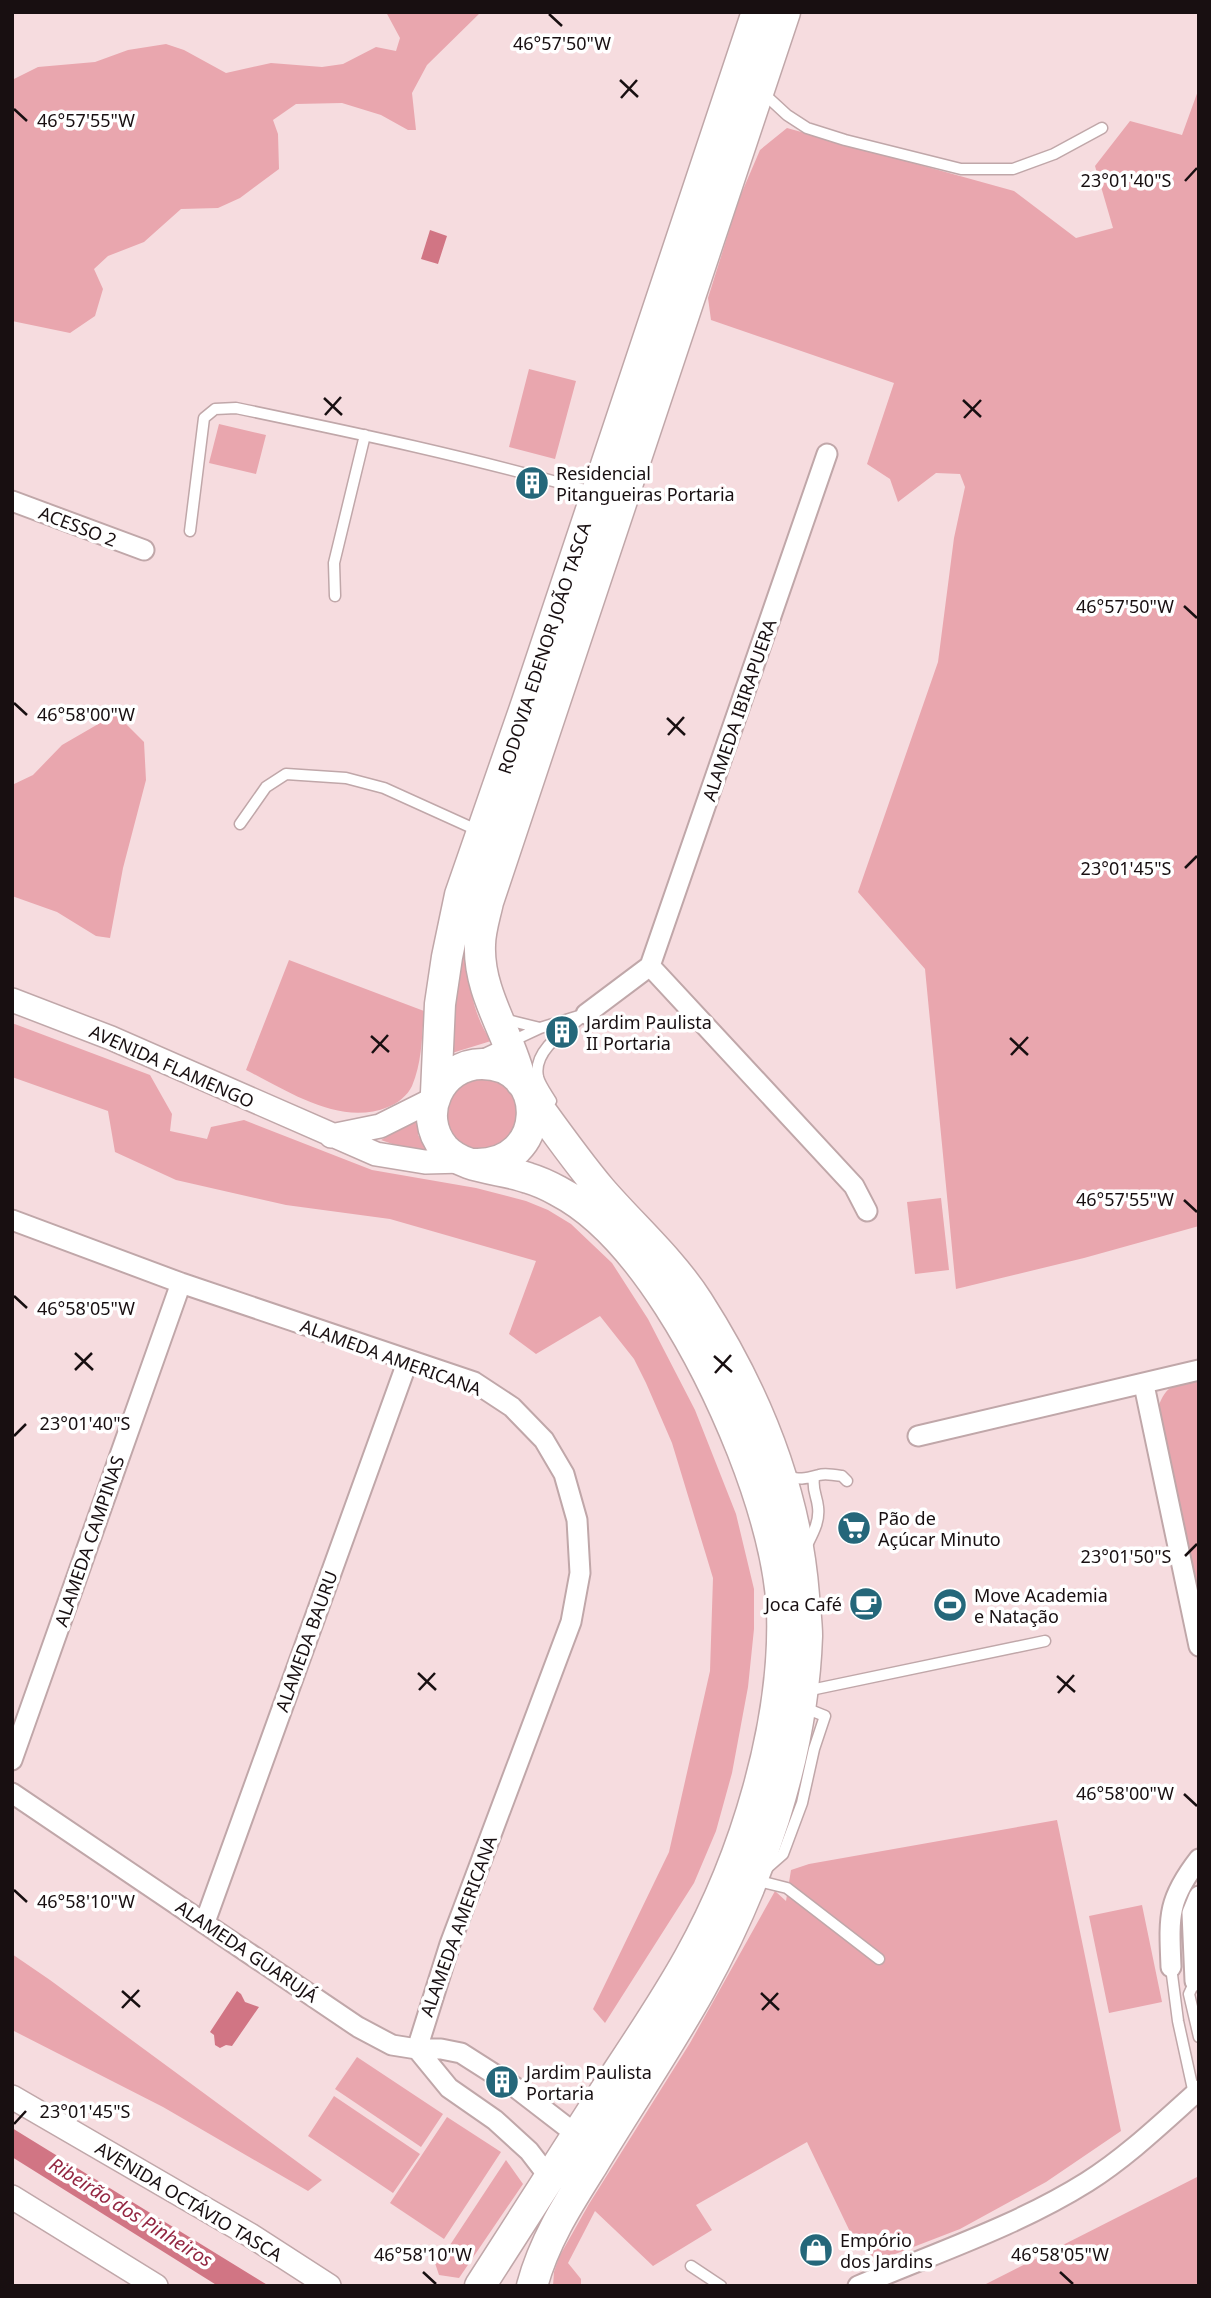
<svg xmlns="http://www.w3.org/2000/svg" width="1211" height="2298" viewBox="0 0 1211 2298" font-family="'Noto Sans',sans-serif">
  <rect width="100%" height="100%" fill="#f6dcdf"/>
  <path fill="#e9a6ae" d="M386 12H481L427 65 412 93 416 130H408L381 115 342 103 296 104 273 120 278 134 279 169 240 198 218 208 181 209 144 242 108 256 94 269 103 289 95 316 70 333 12 321V80L38 67 95 62 128 50 166 44 184 50 226 73 271 63 322 67 343 64 376 47 396 51 400 38Z
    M1199 88V1226L1084 1258 956 1289 925 969 858 892 938 662 954 538 965 487 960 474 936 473 898 502 890 479 867 464 894 383 711 320 708 298 739 199 760 150 787 128 1014 191 1076 238 1113 228 1095 166 1130 121 1182 135Z
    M529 369 576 381 555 459 509 447Z
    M219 424 266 435 256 474 209 463Z
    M117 715 144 742 146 780 123 868 110 938 96 936 57 912 12 896V785L33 775 62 745 100 723Z
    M465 914C468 958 465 1003 491 1041L452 1053 453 1015Z
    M289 960 424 1011C422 1036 422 1063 412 1086 408 1095 397 1104 388 1107 340 1127 288 1091 246 1070Z
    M12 1023 150 1075 172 1114 170 1131 207 1139 211 1127 244 1120 372 1170 476 1188 526 1201 548 1210 571 1224 612 1263 648 1319 695 1410 736 1514 754 1589V1629L748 1687 732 1773 716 1831 694 1883 605 2023 593 2009 669 1852 710 1671 713 1578 672 1443 646 1383 634 1359 600 1316 536 1354 509 1334 536 1261 390 1219 286 1205 176 1180 115 1152 108 1111 12 1077Z
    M499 1077 521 1103 517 1135 480 1154 450 1139 443 1106 464 1078Z
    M418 1119V1135L429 1151 398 1146 381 1140Z
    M941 1198 949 1270 915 1274 907 1202Z
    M1199 1377V1604L1158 1408C1166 1384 1176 1384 1199 1377Z
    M1057 1820 1121 2131 1046 2182 960 2229 877 2261 853 2238 807 2142 696 2205 712 2230 653 2266 595 2211 568 2263 581 2279V2286H553L554 2272 559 2257 589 2204 690 2043 775 1891 786 1901 791 1870 809 1864Z
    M1142 1905 1162 2002 1109 2013 1089 1916Z
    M12 1954 50 1980 322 2180 308 2191 163 2107 12 2030Z
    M357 2057 443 2114 421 2147 335 2089Z
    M334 2096 420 2154 393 2193 308 2136Z
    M447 2117 501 2152 444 2239 390 2203Z
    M506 2160 523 2184 459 2278 439 2275 431 2251 450 2245Z
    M1199 2176V2286H982Z"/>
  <path fill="#d17584" d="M430 230 447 236 438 264 421 259Z
    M237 1991 241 1994 245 2002 259 2007 232 2046 226 2045 220 2048 215 2045 214 2035 210 2032Z
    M12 2128 269 2286H218L12 2157Z"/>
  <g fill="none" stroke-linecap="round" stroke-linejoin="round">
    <g stroke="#c0a7a9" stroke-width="13">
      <path id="service" d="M762 92 787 115 807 128 845 140 961 169H1013L1054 154 1102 128
        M190 531 204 418 215 409 236 408C356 433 475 458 592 492
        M335 596 334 563 365 435
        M240 824 266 787 286 774 346 778 384 788 479 831
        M503 1019 540 1028
        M480 1056 540 1028 582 1015
        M551 1101C547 1094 540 1085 538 1077 532 1049 569 1028 586 1014
        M785 1476C801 1480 804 1479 819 1475 825 1473 836 1475 842 1476L847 1481
        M806 1547C812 1535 820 1522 818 1507 817 1496 812 1490 814 1478
        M806 1691 1045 1641
        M767 1868 783 1854 802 1803 814 1749 825 1716 805 1708
        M755 1880 787 1888 879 1959
        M1171 1967 1178 2021 1194 2094
        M1195 1981 1189 1994 1199 2037
        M691 2266 721 2286"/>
    </g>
    <g stroke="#c0a7a9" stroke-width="23">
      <path id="minor" d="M12 501 144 550
        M650 966 827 454
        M650 966 854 1186 867 1211
        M586 1014 650 966
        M12 1220 181 1283 474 1382 512 1407 544 1440 564 1474 577 1520 580 1573 571 1622 450 1944 417 2049
        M1144 1385 1199 1646
        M918 1436 1199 1370
        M12 1760 181 1283
        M12 1793 358 2027 392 2045 417 2049H441L461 2053 516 2088 577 2135
        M205 1922 408 1360
        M1171 1967C1169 1917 1167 1900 1199 1859
        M1195 1981 1192 1913 1199 1896
        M417 2049 449 2088 495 2120 529 2151 549 2177
        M858 2286C935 2253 1017 2226 1087 2182 1128 2156 1163 2122 1199 2090"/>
    </g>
    <g stroke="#c0a7a9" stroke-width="26">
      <path id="tertiary" d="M12 1000 111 1038 376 1154 425 1162 464 1161
        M331 1136 380 1126 434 1099
        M12 2097 250 2235 329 2286
        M12 2197 156 2286"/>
    </g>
    <g stroke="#c0a7a9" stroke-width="33">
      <path id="primary" d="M521 1082C511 1036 478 994 480 945 480 931 485 916 488 902L785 12
        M436 1093 440 1004 447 957 460 895 527 702 757 12
        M528 1093C552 1126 575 1159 601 1190 633 1227 671 1260 698 1302 755 1391 796 1490 804 1596 805 1609 807 1623 807 1636 803 1757 759 1883 701 1988 667 2049 628 2106 592 2166 568 2204 544 2241 532 2286
        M475 1164C549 1166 550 1064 482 1064 440 1064 416 1115 444 1148 464 1170 502 1168 528 1178 538 1181 549 1186 558 1191 641 1234 709 1367 742 1450 762 1501 779 1555 782 1610 786 1724 745 1858 689 1958 664 2003 634 2047 605 2091 564 2156 522 2221 480 2286"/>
    </g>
    <use href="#service" stroke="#fff" stroke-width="10"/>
    <use href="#minor" stroke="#fff" stroke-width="19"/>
    <use href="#tertiary" stroke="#fff" stroke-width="23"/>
    <use href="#primary" stroke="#fff" stroke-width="30"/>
  </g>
  <path fill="none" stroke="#180f11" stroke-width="2.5" d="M549 14 562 26M620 80 638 97M621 98 637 80M14 109 27 121M1185 181 1197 168M324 398 342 415M963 400 981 417M325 415 341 397M964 418 981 400M1184 606 1197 618M14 703 27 715M667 718 685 735M668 735 684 717M1185 868 1197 856M371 1036 389 1052M1010 1038 1028 1055M372 1053 388 1035M1011 1055 1028 1037M1184 1200 1197 1212M14 1296 27 1308M75 1353 93 1370M714 1356 732 1372M75 1370 92 1353M715 1373 731 1355M14 1436 26 1424M1185 1556 1197 1544M418 1673 436 1690M1057 1676 1075 1692M419 1690 435 1673M1058 1693 1074 1675M1184 1794 1197 1806M14 1890 27 1902M122 1991 140 2007M761 1993 779 2010M122 2008 139 1990M762 2010 778 1993M14 2124 26 2111M423 2272 436 2284M1060 2272 1073 2284"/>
  <defs>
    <g id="building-disc" transform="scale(1.75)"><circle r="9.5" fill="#25677a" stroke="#fff"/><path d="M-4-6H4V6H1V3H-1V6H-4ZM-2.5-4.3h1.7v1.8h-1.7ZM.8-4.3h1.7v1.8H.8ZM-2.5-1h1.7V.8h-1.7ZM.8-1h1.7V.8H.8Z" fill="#fff"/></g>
    <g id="supermarket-disc" transform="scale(1.75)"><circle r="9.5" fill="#25677a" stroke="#fff"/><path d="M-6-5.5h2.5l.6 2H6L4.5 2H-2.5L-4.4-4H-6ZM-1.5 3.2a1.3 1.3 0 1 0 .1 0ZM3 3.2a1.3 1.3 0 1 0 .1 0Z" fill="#fff"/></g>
    <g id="cafe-disc" transform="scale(1.75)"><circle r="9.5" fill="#25677a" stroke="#fff"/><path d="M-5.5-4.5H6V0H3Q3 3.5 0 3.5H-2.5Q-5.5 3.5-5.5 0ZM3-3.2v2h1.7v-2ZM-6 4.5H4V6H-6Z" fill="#fff"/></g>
    <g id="stadium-disc" transform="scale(1.75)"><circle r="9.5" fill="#25677a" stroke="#fff"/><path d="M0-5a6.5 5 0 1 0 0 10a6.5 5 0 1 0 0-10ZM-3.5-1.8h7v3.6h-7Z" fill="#fff"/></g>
    <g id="shop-disc" transform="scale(1.75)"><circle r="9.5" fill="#25677a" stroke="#fff"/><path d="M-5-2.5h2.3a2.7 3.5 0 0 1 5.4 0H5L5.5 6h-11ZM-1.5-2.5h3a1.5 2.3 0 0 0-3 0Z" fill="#fff"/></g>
  </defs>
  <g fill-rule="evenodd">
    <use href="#building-disc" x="532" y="483"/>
    <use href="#building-disc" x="562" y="1032"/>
    <use href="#supermarket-disc" x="854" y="1528"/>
    <use href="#cafe-disc" x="866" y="1604"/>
    <use href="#stadium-disc" x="950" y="1605"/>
    <use href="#building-disc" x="502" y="2082"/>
    <use href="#shop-disc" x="816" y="2250"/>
  </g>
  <g text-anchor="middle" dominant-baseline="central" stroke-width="7" stroke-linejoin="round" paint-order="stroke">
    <g font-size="18" fill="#180f11" stroke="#fff" text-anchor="start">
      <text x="556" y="473">Residencial<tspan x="556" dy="21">Pitangueiras Portaria</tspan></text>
      <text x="586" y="1022">Jardim Paulista<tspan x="586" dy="21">II Portaria</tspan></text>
      <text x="878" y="1518">Pão de<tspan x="878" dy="21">Açúcar Minuto</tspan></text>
      <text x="974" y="1595">Move Academia<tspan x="974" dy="21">e Natação</tspan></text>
      <text x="842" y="1604" text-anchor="end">Joca Café</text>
      <text x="526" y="2072">Jardim Paulista<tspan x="526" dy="21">Portaria</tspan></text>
      <text x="840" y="2240">Empório<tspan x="840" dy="21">dos Jardins</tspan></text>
    </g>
    <g font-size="18" fill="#180f11" stroke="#fff">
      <text transform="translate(78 526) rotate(21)">ACESSO 2</text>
      <text transform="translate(544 648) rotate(-72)">RODOVIA EDENOR JOÃO TASCA</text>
      <text transform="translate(739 710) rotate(-71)">ALAMEDA IBIRAPUERA</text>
      <text transform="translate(172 1066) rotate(24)">AVENIDA FLAMENGO</text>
      <text transform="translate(391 1357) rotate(20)">ALAMEDA AMERICANA</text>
      <text transform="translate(89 1541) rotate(-71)">ALAMEDA CAMPINAS</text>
      <text transform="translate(306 1641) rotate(-70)">ALAMEDA BAURU</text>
      <text transform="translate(458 1926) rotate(-70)">ALAMEDA AMERICANA</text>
      <text transform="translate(247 1951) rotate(34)">ALAMEDA GUARUJÁ</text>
      <text transform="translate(189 2201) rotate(31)">AVENIDA OCTÁVIO TASCA</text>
    </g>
    <g font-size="19" font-style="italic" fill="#932641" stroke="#fff">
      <text transform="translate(131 2212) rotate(32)">Ribeirão dos Pinheiros</text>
    </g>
  </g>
  <g font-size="18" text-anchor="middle" fill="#180f11" stroke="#fff" stroke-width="7" stroke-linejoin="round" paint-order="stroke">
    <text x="562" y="50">46°57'50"W</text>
    <text x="86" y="127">46°57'55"W</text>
    <text x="1126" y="187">23°01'40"S</text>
    <text x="1125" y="613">46°57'50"W</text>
    <text x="86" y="721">46°58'00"W</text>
    <text x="1126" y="875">23°01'45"S</text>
    <text x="1125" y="1206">46°57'55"W</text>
    <text x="86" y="1315">46°58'05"W</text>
    <text x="85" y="1430">23°01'40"S</text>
    <text x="1126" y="1563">23°01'50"S</text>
    <text x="1125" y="1800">46°58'00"W</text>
    <text x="86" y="1908">46°58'10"W</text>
    <text x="85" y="2118">23°01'45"S</text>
    <text x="423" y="2261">46°58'10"W</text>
    <text x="1060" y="2261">46°58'05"W</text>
  </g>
  <rect width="1211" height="2298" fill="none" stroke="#180f11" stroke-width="28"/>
</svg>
